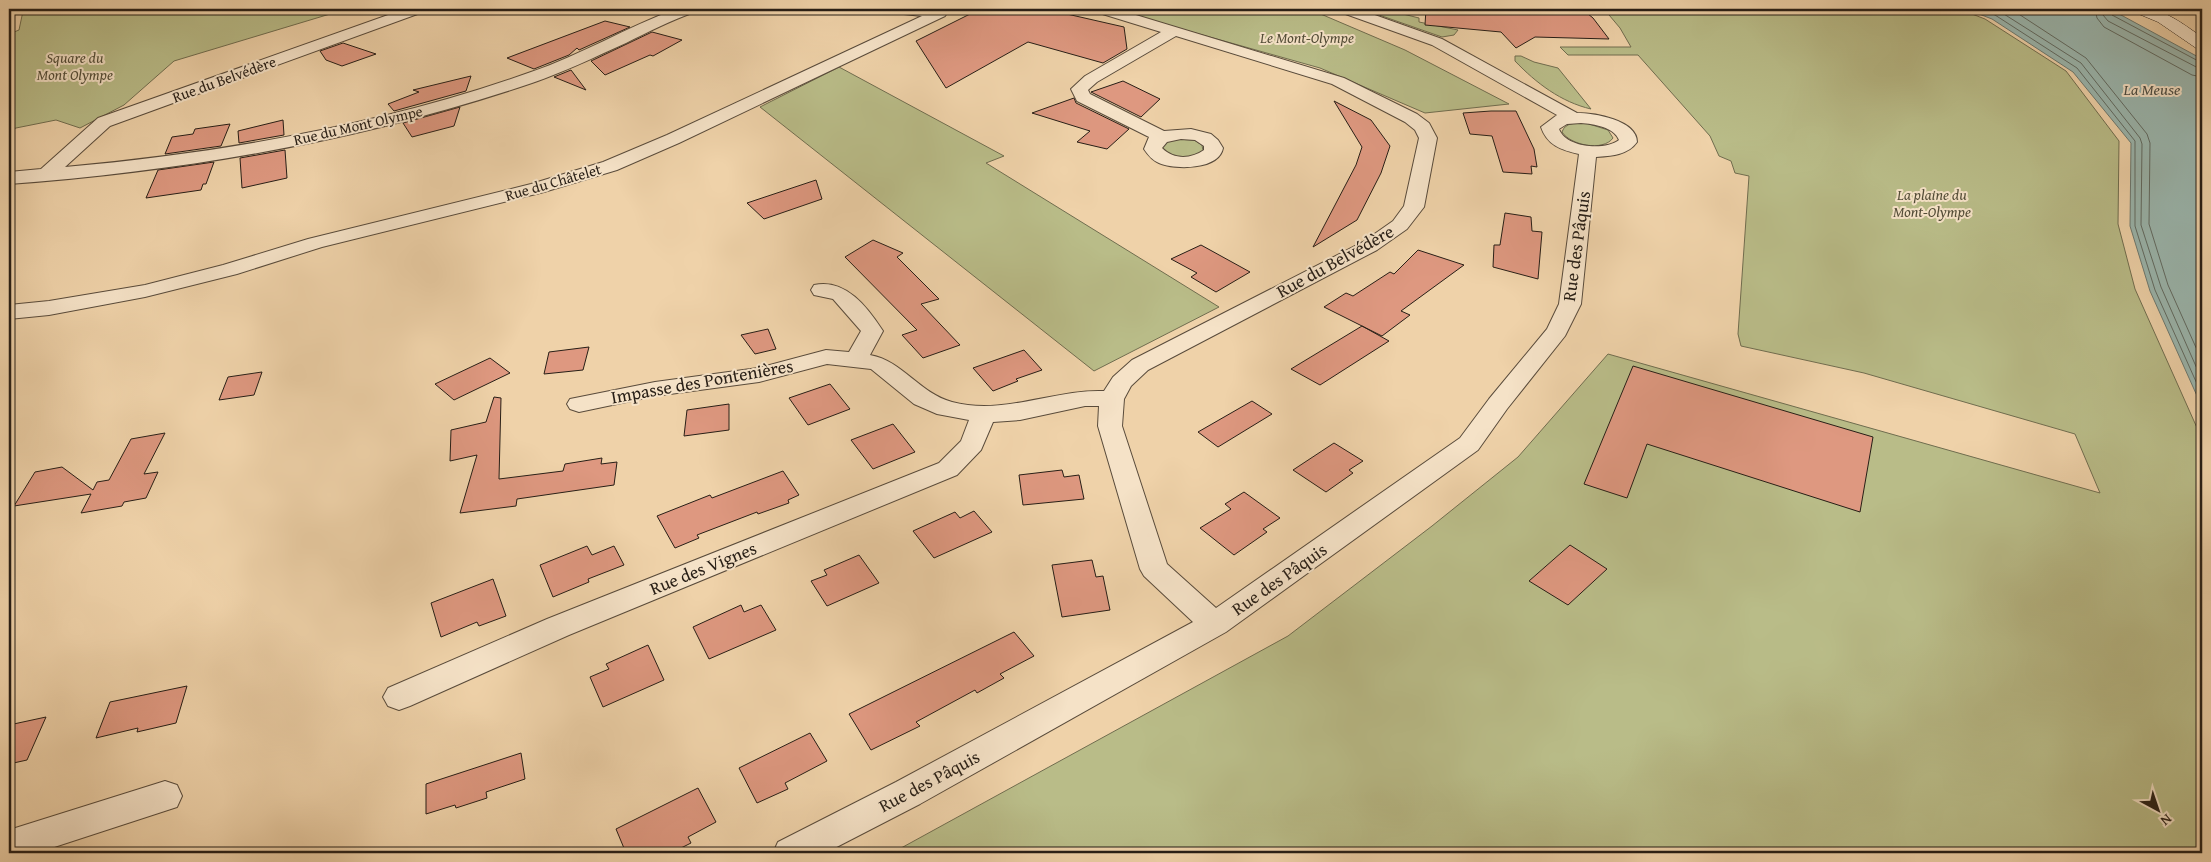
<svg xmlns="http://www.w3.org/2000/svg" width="2211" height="862" viewBox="0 0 2211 862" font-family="'Gentium Book Plus',serif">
  <rect width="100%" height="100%" fill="#efd2a9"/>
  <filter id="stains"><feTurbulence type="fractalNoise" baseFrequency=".004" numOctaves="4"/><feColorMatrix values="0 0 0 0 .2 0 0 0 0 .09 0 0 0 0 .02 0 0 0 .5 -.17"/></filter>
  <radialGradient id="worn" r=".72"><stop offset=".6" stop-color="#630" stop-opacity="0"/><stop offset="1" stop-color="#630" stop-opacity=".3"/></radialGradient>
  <path fill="#b9bc88" stroke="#706d4f" d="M16 9H319L330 14 174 61 124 105 80 128 56 120 16 128 9 131V34L19 30 23 11Z
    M1110 9H1309L1405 50 1509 104 1425 113 1320 68Z
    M1362 9H1383L1419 18V22L1458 30 1454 35 1442 37Z
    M1604 9H1959L1985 19 2066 71 2119 141 2118 224 2135 289 2202 439V853H892L1288 636 1432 526 1518 457 1608 354 2100 493 2075 434 1864 373 1741 346 1738 334 1749 176 1735 173 1731 161 1719 156 1710 136 1638 55H1568L1560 47H1631L1620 28Z
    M1515 56H1521L1534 62 1558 68 1591 109C1561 102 1536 83 1515 61Z
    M839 67 1004 156 986 163 1219 307 1094 371 760 107Z
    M1586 123 1608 130 1613 138C1603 152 1570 145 1562 132 1565 122 1577 123 1586 123Z
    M1173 139 1194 140 1202 145 1203 151C1190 163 1174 157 1161 149L1163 143Z"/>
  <path fill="#9ab6ae" stroke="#6c7971" d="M1966 9H2110L2202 59V407L2150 291 2130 226 2131 143 2073 72 1992 19Z"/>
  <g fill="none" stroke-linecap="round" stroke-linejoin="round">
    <path stroke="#606a62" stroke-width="1" d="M1980 9 1995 15 2077 68 2135 141V226L2155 290 2202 395
      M1996 9 2081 63 2140 138 2142 144 2141 225 2161 287 2202 380
      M2011 9 2086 58 2147 134 2150 143 2149 224 2168 285 2202 361
      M2095 9 2097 18 2104 27 2192 75 2202 77
      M2102 9 2103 15 2108 21 2202 70
      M2109 9 2112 15 2202 63"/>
  </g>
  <path fill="#de9880" stroke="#271e16" d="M980 9H1045L1124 27 1127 49 1103 63 1028 42 946 88 916 41Z
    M1426 9H1582L1593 18 1609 39 1535 37 1516 48 1501 32 1425 25Z
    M605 21 630 27 579 50 577 48 569 55 534 69 507 58Z
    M652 32 682 40 653 56 650 55 605 75 591 61Z
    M343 43 376 54 342 66 326 60 320 51Z
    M571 70 586 90 554 77Z
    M471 76 466 91 394 111 388 104 419 92 413 90Z
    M1123 81 1160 99 1141 117 1091 92Z
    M1074 98 1076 103 1129 129 1107 149 1077 142 1090 131 1032 113Z
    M1334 101 1371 120 1390 146 1381 173 1357 220 1313 247 1356 165 1362 147Z
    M460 107 454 126 412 137 403 123Z
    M1491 111H1516L1534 149 1537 167 1531 166 1532 174 1503 172 1492 136 1470 134 1463 113Z
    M283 120 284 135 239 143 238 131Z
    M230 124 221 146 165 154 172 137 193 134 195 129Z
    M285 150 287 178 242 188 240 158Z
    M214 162 206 184H203L201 190 146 198 158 170Z
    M816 180 822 199 764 219 747 203Z
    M1505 213 1531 217 1532 231 1542 232 1538 279 1493 267 1494 245H1500Z
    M873 240 903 253 897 257 939 299 921 304 960 345 923 358 902 335 917 330 845 257Z
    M1201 245 1250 272 1216 292 1191 277 1197 273 1171 259Z
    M1418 250 1464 265 1401 311 1410 315 1382 336 1324 307 1346 293 1353 296 1390 272 1394 274Z
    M1362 326 1389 341 1320 385 1291 369Z
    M768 329 776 349 755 354 741 335Z
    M589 347 583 370 544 374 549 352Z
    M1024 350 1042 370 1016 379 1018 381 993 391 973 368Z
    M490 358 510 373 454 400 435 384Z
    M1633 366 1873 437 1860 512 1647 444 1627 498 1584 484Z
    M262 372 254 395 219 400 228 377Z
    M830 384 850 409 808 425 789 398Z
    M494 397 501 398 499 479 563 471 565 464 602 458 601 464 617 462 614 485 517 499 516 506 460 513 477 455 450 461 451 430 486 422Z
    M1252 401 1272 414 1218 447 1198 432Z
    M729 404V430L684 436 687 410Z
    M893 424 915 452 873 469 851 440Z
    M165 433 144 474 158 472 146 498 124 502 122 506 81 513 91 494 14 506 35 472 62 467 93 490 97 482 109 480 131 439Z
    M1334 443 1363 461 1349 470 1353 473 1326 492 1293 470Z
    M1062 470 1064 477 1079 475 1084 499 1023 505 1019 475Z
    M783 471 799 495 788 500 789 503 758 514 757 512 697 535 699 538 675 548 657 516 710 495 712 498Z
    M1244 492 1280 518 1263 529 1267 532 1234 555 1200 528 1231 509 1225 504Z
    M974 511 992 532 934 558 913 531 955 512 960 518Z
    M1570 545 1607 569 1568 605 1529 581Z
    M587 546 592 555 614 546 624 565 588 579 589 582 553 597 540 565Z
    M859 555 879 583 827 606 811 581 827 575 824 570Z
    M1092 560 1096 577 1103 576 1110 610 1062 617 1052 565Z
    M493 579 506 616 479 626 477 622 441 637 431 603Z
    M741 605 744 612 761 605 776 630 709 659 693 627Z
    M1014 632 1034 656 1000 674 1004 678 977 693 975 690 916 722 920 726 871 750 849 714Z
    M648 645 664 680 603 707 590 677 609 669 606 664Z
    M187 686 176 723 137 732 138 728 96 738 110 702Z
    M46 717 27 760 9 764V725Z
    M810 733 827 761 785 783 788 789 757 803 739 768Z
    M521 753 525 779 486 792 487 798 456 808 455 805 426 814V784Z
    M698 788 716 822 688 837 691 843 671 853H626L616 829Z"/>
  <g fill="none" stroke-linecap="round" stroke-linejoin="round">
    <g stroke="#594b3b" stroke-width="2">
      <path id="street" d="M405 9H425L423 12 110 126 65 167C222 153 382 125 531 72 581 55 627 27 676 9H697L695 12C671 20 648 32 626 43 595 57 564 72 532 83 365 140 185 171 9 184V172L41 169 98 118Z
        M888 9H941L947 13 945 16 679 143 617 170 544 192 322 247 237 274 145 297 49 315 9 319V305L49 301 145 285 223 265 308 239 531 184 603 162 667 135 922 16 895 13Z
        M1094 9H1116L1344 78 1417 114 1429 123 1437 138 1424 207 1407 229 1377 250 1148 370 1131 386 1124 399 1122 426 1167 564 1216 608 1460 438 1489 399 1547 329 1559 304 1579 154C1561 150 1547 145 1541 127L1557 115 1432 45 1340 12 1338 9H1358L1442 39 1577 113C1594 113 1637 120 1637 142 1628 155 1611 156 1596 157L1581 304 1565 336 1507 409 1478 450 1226 632 920 804 825 853H773L778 842 896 782 1193 622 1144 576 1140 569 1098 426 1099 406H1085L1020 420 993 422 981 450 957 475 569 635 410 706 399 710 388 706 383 697 388 688 547 619 939 463 961 441 969 420 937 414 914 404 871 369 827 364 759 382 655 396 579 412 570 409 567 404 570 399 655 382 758 368 826 350 849 352 861 331 833 299 814 295 811 290 814 285C846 278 868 308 883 331L870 355C903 361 919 393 952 402 1004 416 1053 389 1104 391L1113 377 1132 360 1363 242 1393 221 1404 206 1419 138 1415 130 1405 122 1332 84 1176 36 1097 82 1088 90 1090 94 1164 131 1191 129 1211 134 1218 140 1223 148C1219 170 1175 170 1159 163 1152 160 1148 155 1144 149L1149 137 1077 101 1071 89 1085 76 1161 32 1096 12ZM1581 123C1594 124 1614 127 1619 140 1605 151 1566 148 1559 129L1567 124ZM1181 139 1195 140 1204 146V150C1191 159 1174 160 1162 148L1167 142Z
        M165 781 177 785 182 796 177 807 36 853H9V830Z"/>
    </g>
    <g stroke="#271e16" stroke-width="1">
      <path id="secondary" d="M2132 9C2163 7 2177 20 2202 37V49L2196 48 2158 22 2134 12Z"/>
    </g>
    <use href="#street" fill="#f5e2c7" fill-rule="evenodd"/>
    <use href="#secondary" fill="#f5e2c7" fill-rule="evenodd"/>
  </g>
  <g text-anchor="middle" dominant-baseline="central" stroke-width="4" stroke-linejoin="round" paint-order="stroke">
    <g font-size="15" font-style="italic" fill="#534d38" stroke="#f5e2c7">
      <text x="1307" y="37">Le Mont-Olympe</text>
      <text x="75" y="57">Square du<tspan x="75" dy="17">Mont Olympe</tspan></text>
      <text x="1932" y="194">La plaine du<tspan x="1932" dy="17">Mont-Olympe</tspan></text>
    </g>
    <g font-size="15" fill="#271e16" stroke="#f5e2c7">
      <text transform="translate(224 79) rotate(-20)">Rue du Belvédère</text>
      <text transform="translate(358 125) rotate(-13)">Rue du Mont Olympe</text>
      <text transform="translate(553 182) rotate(-16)">Rue du Châtelet</text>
    </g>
    <g font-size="16" font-style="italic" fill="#4a4c44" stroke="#f5e2c7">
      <text x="2152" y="89">La Meuse</text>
    </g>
    <g font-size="18" fill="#271e16" stroke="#f5e2c7">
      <text transform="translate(1576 246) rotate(-82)">Rue des Pâquis</text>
      <text transform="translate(1335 261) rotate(-29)">Rue du Belvédère</text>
      <text transform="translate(702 381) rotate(-10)">Impasse des Pontenières</text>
      <text transform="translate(703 568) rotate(-22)">Rue des Vignes</text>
      <text transform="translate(1279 579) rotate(-35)">Rue des Pâquis</text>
      <text transform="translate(929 781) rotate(-28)">Rue des Pâquis</text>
    </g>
  </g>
  <rect width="2211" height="862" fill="none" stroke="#efd2a9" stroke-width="30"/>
  <rect x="10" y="10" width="2191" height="842" fill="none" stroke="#271e16" stroke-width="2.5"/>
  <rect x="15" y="15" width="2181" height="832" fill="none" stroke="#271e16"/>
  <g transform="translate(2158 810) rotate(140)" stroke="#f5e2c7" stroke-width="4" paint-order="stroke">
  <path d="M0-4L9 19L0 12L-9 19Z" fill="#271e16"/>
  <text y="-8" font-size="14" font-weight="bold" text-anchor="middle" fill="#271e16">N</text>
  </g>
  <rect width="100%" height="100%" filter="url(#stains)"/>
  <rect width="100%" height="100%" fill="url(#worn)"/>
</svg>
